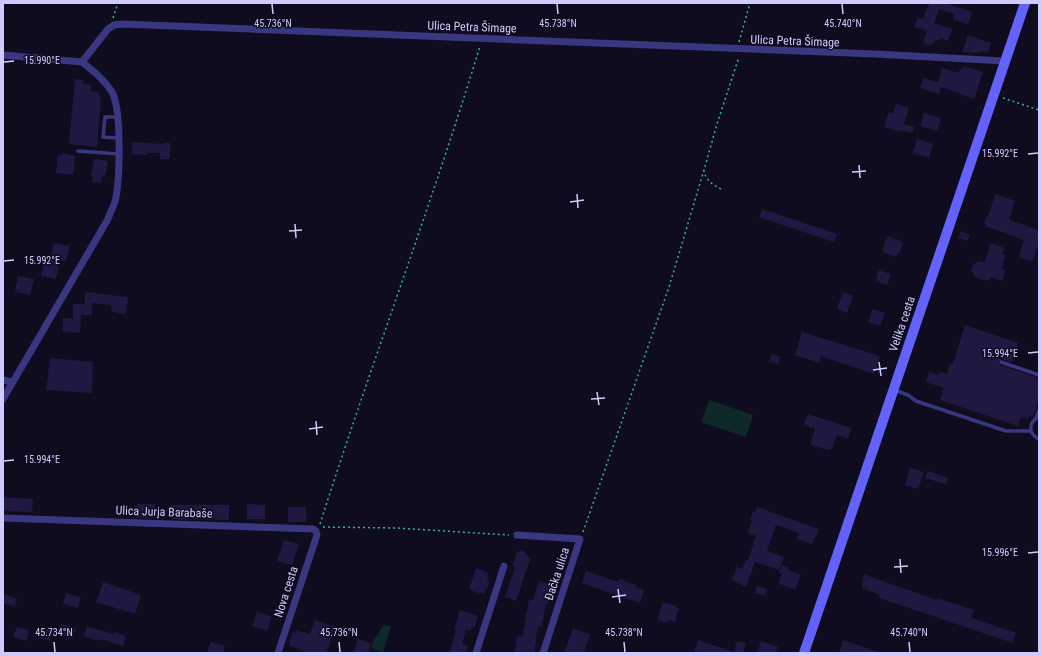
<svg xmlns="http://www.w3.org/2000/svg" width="1042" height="656" viewBox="0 0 1042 656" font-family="'Roboto Condensed',sans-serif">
  <rect width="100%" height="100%" fill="#0f0c1f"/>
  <path fill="#0f2928" d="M709 400 753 415 746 437 701 422Z
    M384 625 391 626 383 652 371 648 372 643Z"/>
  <path fill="#201841" d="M925 3H945L972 12 968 24 953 20 954 14 939 9 934 23 952 29 948 41 940 38 939 41 935 40 933 45 924 44 925 42 923 41 927 31 914 27 918 17 923 19 927 8 928 9 929 5Z
    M968 35 991 43 988 53 980 51 979 53 962 52Z
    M963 66 983 72 974 99 941 87 939 94 920 88 923 78 938 82 942 68 959 73 960 69 962 70Z
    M75 79 84 80 83 84 91 85V91L98 92 101 99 97 147 69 144Z
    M896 104 909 108 904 124 914 127 912 133 901 130 900 132 884 127 889 112 893 114Z
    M924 113 941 118 937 131 920 126Z
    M917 139 933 144 929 158 913 153Z
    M132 142 162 144V143H170V159H160V153H147V155L132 154Z
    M62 153 75 156 73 175 56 173 58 155 61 156Z
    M94 159 108 161 105 177 102 176 101 183 92 182 93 178 91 175Z
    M995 194 1015 201 1009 220 1039 230V242L1032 262 1019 257 1024 240 985 226 986 224 984 223 986 216 988 217Z
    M762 209 837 234 834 242 759 217Z
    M961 231 970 235 968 241 958 238Z
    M887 236 901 241V243H903L900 253 898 252 896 257 882 252Z
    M54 243 70 246 66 261 60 260 56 279 41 276 44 259 50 261Z
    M991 243 1004 248 1002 254 1006 255 1001 269 1005 270 1002 281 990 277 989 281 976 278 971 270 973 265 978 261 984 263Z
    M878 270 891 274 887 285 876 281Z
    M18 276 34 279 30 295 15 292Z
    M85 292 128 297 126 314 112 312 111 305 92 303V315H81L80 333 63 332V318L73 319V304H85Z
    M843 292 853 296 847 313 837 309Z
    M873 309 885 313 880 326 868 322Z
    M965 325 1018 343 1012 362 1001 359 998 362 1000 365 1039 378V401L1033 417 1029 416 1028 419 1021 417 1018 426 940 400 944 388 926 382 929 372 938 375 939 372 947 374 950 364H953Z
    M802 332 880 356 874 374 821 356 819 363 795 355Z
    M772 354 780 357 778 364 769 361Z
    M50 358 93 362 92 393 46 390Z
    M808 414 851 428 848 439 837 435 832 449 829 450 810 445 815 429 804 425Z
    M910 468 924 472 918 489 905 485Z
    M928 471 948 478 946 484 925 478Z
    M3 497 33 499 32 512 3 511Z
    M137 504H155L154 518H137Z
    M247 504 265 505V519H247Z
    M171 505H229V520L171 519Z
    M288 507H306V522H288Z
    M757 507 819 529 812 544 797 539 799 534 797 532 776 525 767 551 784 557 779 570 755 562 746 587 732 580 737 567 742 569 746 560H748L756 536 748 533 752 520H750L753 512H755Z
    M284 540 299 544 292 565 277 561Z
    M523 550 530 559 516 601 505 597 515 567 512 566 517 552Z
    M782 565 789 568 788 570 801 575 795 590 778 583 782 573 779 572Z
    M476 568 488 573 487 577 489 578 487 581 490 582 484 594 479 592V594L469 589Z
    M586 571 618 582 619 579 636 585 635 587 644 590 640 603 582 583Z
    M866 574 871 577 937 600V598L974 610 971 618 1016 633 1013 643 879 598 880 595 862 588 863 577Z
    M539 581 554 586 552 591 554 592 551 599H549L548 604H546L542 627 538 626 534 653H515L517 636 522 637V635H523L529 599 533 600Z
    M103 582 141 595 135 614 96 602Z
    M757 586 767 589 765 596 755 593Z
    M66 593 81 598 78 608 63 604Z
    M3 594 17 599 15 607 3 603Z
    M663 602 677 606V608H679L675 622 669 620 668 623 657 620Z
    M460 610 478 616 475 626 469 631 466 630 462 644 468 646 466 653H449L456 631H455V627Z
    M257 612 272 617 267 631 252 626Z
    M315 620 336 627 326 653H307L289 645 293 631 296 633 297 630 310 634Z
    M61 624 76 628 73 639 58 634Z
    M38 626 53 630 50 641 34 636Z
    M87 626 113 634 114 632 126 636 123 646 100 639 99 641 84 636Z
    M17 627 29 630 26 641 13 637Z
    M573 628 590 634 584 653H564Z
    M358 639 371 643 368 653H353Z
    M698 640 734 652V653H694Z
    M843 640 878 652V653H839Z
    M737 641 746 643 743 653 734 651Z
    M761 641 778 647 775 653H757Z
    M211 642 225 646 223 653H207Z"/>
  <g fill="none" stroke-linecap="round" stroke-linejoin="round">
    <path stroke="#2cb2a8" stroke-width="1.5" stroke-dasharray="2 3" stroke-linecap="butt" d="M113 18 118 3
      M739 42 750 3
      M1003 98 1039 110
      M721 189C713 185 705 180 704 170L717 124 739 57
      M320 524C371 364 431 207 480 46
      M323 527 396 528 509 535
      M583 532 669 287 704 170"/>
    <path stroke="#38377f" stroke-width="3.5" d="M117 117H105L103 137 118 138
      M78 151 119 154
      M1001 362 1039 375
      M894 390 908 395 916 401 1006 431H1031
      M1039 417C1028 422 1028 434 1039 439
      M1036 418 1039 410"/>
    <path stroke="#38377f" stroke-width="7" d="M3 55 82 62
      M82 62 108 29 114 25 122 24 875 54 1005 61
      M3 380 12 382
      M3 399 108 219C110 213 113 207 115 202 120 180 122 111 112 92 105 80 93 71 82 62
      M3 518 313 529 316 531 317 535 278 653
      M517 535 580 539 543 653
      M476 653 504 566"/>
    <path stroke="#6462ff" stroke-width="10" d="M804 653 1025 3"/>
  </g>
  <path fill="none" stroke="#d0cbff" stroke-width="1.5" d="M272 4 273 14M557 4 558 14M842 4 843 14M4 62 14 61M1028 154 1038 153M859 165 860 178M852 172 866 171M577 194 578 208M570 202 584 200M295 224 296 238M289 231 302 230M4 261 14 260M1028 353 1038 352M879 362 881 376M873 370 887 368M597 392 599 405M591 399 605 398M316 421 317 435M309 429 323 427M4 461 14 460M1028 553 1038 552M900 559 901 573M894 567 908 566M618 589 620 603M612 597 626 595M54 642 55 652M339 642 340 652M624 642 625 652M909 642 910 652"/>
  <g text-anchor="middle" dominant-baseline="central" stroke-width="3" stroke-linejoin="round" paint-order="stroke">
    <g font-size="12" fill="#d0cbff" stroke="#0f0c1f">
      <text transform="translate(472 27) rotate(2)">Ulica Petra Šimage</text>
      <text transform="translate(795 41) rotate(2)">Ulica Petra Šimage</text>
      <text transform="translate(902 324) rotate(-71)">Velika cesta</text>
      <text transform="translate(164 512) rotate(2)">Ulica Jurja Barabaše</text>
      <text transform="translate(557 574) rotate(-72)">Đačka ulica</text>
      <text transform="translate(286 592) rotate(-72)">Nova cesta</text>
    </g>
  </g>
  <g font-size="10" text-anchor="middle" fill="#d0cbff" stroke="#0f0c1f" stroke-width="3" stroke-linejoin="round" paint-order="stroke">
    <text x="273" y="27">45.736°N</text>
    <text x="558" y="27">45.738°N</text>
    <text x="843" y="27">45.740°N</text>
    <text x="42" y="64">15.990°E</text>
    <text x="1000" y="157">15.992°E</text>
    <text x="42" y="264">15.992°E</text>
    <text x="1000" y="357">15.994°E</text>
    <text x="42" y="463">15.994°E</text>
    <text x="1000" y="556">15.996°E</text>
    <text x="54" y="636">45.734°N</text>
    <text x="339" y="636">45.736°N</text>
    <text x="624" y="636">45.738°N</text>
    <text x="909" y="636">45.740°N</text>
  </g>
  <rect width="1042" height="656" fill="none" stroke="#d0cbff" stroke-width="8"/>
</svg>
